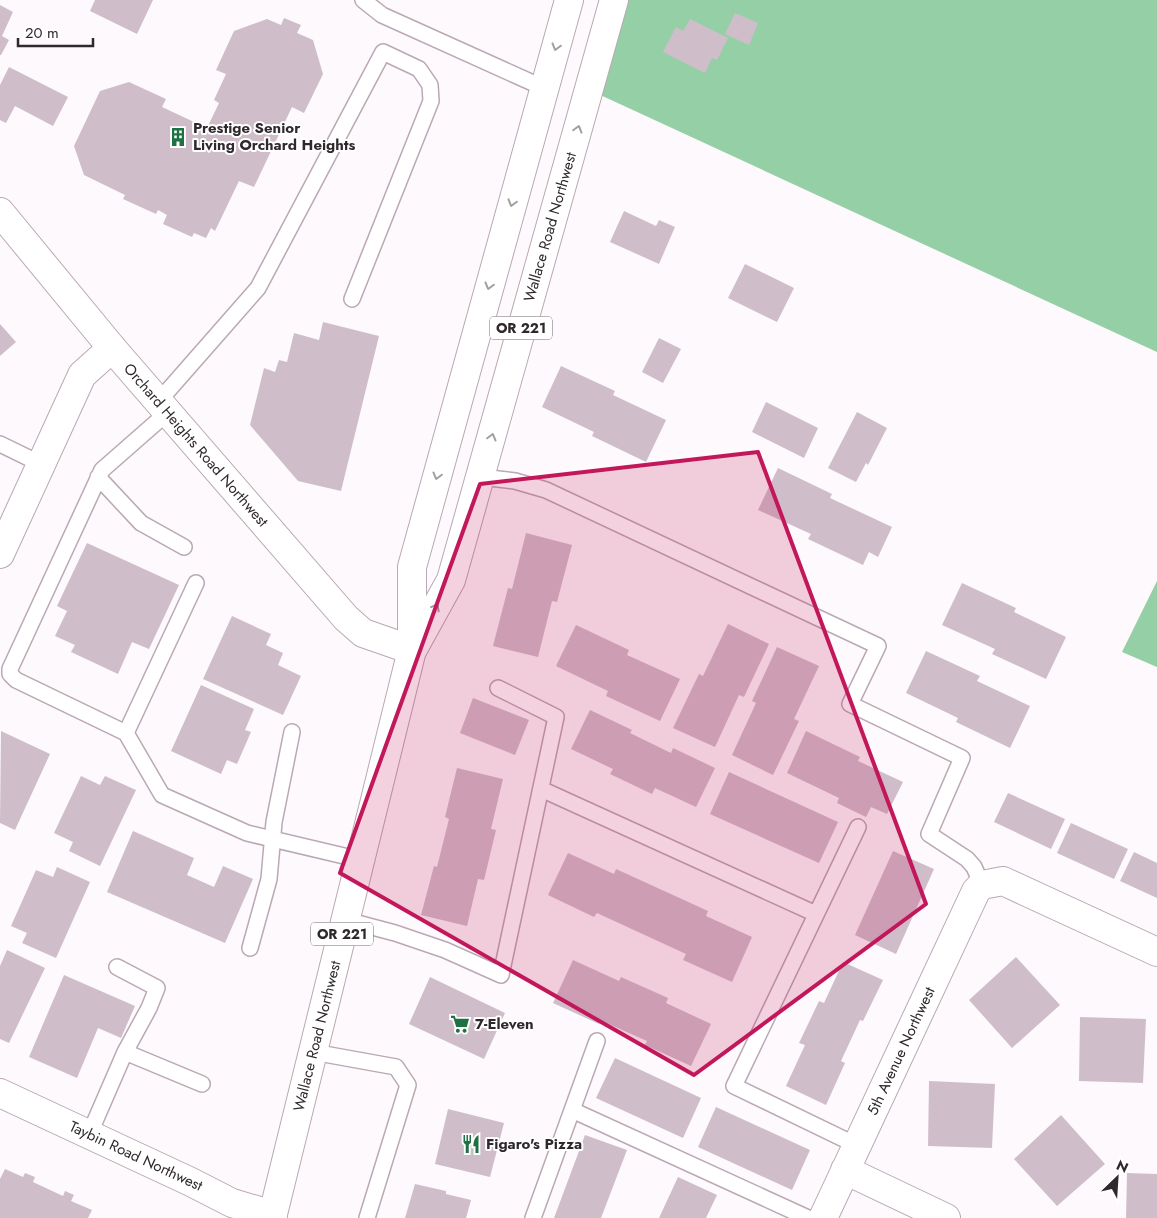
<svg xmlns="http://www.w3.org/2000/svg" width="1157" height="1218" viewBox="0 0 1157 1218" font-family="Jost,sans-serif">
  <rect width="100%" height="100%" fill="#fdf9fc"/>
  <path fill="#94cfa6" d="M619 0H1157V352L596 93Z
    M1157 581V667L1122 652Z"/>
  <path fill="#cfbeca" d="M95 0H153L137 34 90 11Z
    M0 5 13 12 2 36 9 40 1 55H0Z
    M735 13 758 23 749 45 725 34Z
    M284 18 301 25 297 33 313 40 323 74 304 113 292 107 254 187 239 181 215 231 211 228 206 238 194 233 192 237 163 224 167 215 158 210 156 214 123 199 125 195 84 175 74 146 100 91 129 82 166 99 162 107 207 128 219 103 214 100 226 74 216 70 234 31 267 19 281 25Z
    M690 19 728 38 717 60 712 58 705 73 663 52 676 27 683 31Z
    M9 67 68 97 53 126 15 106 6 123 0 120V85Z
    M624 211 656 226 659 220 675 227 659 264 610 242Z
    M745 264 794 288 777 322 728 298Z
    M323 322 379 336 341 491 298 481 250 425 264 368 275 372 279 360 287 362 294 333 319 340Z
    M0 324 16 342 0 356Z
    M659 338 681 349 663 383 642 372Z
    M561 366 615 391 613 395 666 420 646 462 592 436 594 432 542 407Z
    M766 402 818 428 804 458 752 432Z
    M857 412 887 428 868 465 866 463 856 482 828 468Z
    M778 468 832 494 830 498 892 527 878 557 869 552 863 565 808 539 811 534 758 510Z
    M526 533 572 545 557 602 552 601 538 657 493 646 508 588 512 589Z
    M87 543 179 585 149 649 132 642 118 674 71 652 75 645 55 636 67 611 57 606Z
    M962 583 1016 608 1014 612 1066 637 1046 679 992 654 995 649 942 625Z
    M232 616 271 634 266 645 283 653 278 665 301 676 283 715 203 679Z
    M728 624 769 644 744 697 739 695 715 747 673 728 699 674 703 676Z
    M576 625 629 650 627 655 680 679 660 721 606 696 608 691 556 666Z
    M777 647 819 666 794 719 799 721 773 775 732 755 756 703 752 701Z
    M926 651 980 676 977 681 1030 706 1010 748 956 722 958 718 906 693Z
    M201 685 254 709 245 730 251 732 237 764 227 760 221 774 171 751Z
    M473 698 529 720 515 755 460 733Z
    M590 710 632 730 630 733 671 753 673 748 715 768 696 807 655 788 652 794 610 774 613 769 571 749Z
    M1 731 50 754 15 830 0 823Z
    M806 731 860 757 858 761 903 782 887 814 871 807 866 817 837 803 839 798 787 773Z
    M457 768 503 779 491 829 496 830 484 880 478 879 467 926 421 915 434 866 437 867 449 819 445 817Z
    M729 772 838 822 819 863 710 814Z
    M81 776 100 785 105 776 136 790 100 866 69 851 73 842 54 833Z
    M1008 793 1065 819 1051 849 994 822Z
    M1071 823 1128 849 1114 879 1057 853Z
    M133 831 194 858 187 875 214 887 223 866 253 879 225 943 107 892Z
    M893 851 934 869 896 954 855 935Z
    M1134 852 1157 863V898L1120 881Z
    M568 853 614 874 616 869 708 911 706 916 752 937 732 982 683 960 686 954 597 913 594 917 548 895Z
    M57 867 90 882 56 958 22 943 27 933 11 926 36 870 53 877Z
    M7 950 45 968 9 1043 0 1039V966Z
    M1016 957 1060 1005 1012 1048 969 1000Z
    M573 960 619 981 621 977 668 998 666 1003 711 1024 691 1066 645 1045 647 1041 602 1021 599 1024 553 1003Z
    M843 962 883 980 863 1021 860 1020 841 1061 845 1063 826 1105 786 1086 805 1045 799 1043 819 1001 824 1003Z
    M64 975 135 1006 121 1038 98 1028 77 1078 29 1057Z
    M430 977 505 1013 484 1059 409 1024Z
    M1080 1017 1146 1019 1143 1083 1079 1081Z
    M615 1058 701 1098 683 1138 596 1098Z
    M929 1081 995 1084 992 1148 928 1146Z
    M716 1107 810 1150 792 1190 698 1147Z
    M448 1109 504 1123 490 1177 435 1164Z
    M1061 1115 1105 1164 1057 1206 1014 1159Z
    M585 1135 627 1150 601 1218H554Z
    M5 1169 23 1177 25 1173 35 1177 33 1182 63 1196 65 1191 74 1195 71 1201 92 1210 88 1218H0V1179Z
    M1127 1173 1157 1174V1218H1126Z
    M678 1177 717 1195 706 1218H659Z
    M415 1184 446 1191V1194L471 1200 466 1218H405Z"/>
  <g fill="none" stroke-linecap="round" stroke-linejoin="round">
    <g stroke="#baa8b4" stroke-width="18">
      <path id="service" d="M363 0 382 15 544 88
        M158 402 258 288 383 52 419 69 430 85 431 101 352 299
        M167 413 102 470 10 669V674L16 680 126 733 196 583
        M0 444 41 464
        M98 477 141 523 184 547
        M481 477 515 481 546 490 878 646 850 704 962 758 929 834 967 859 974 867 982 885
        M126 733 162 795 247 833 361 860
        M541 789 816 914
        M346 920 395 933 445 950 501 975 556 717 498 688
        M250 948 269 879 274 822 292 732
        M117 967 157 988 149 1008 125 1052
        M313 1052 396 1067 408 1085 367 1218
        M572 1110 808 1218
        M89 1135 125 1052 202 1084
        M856 1145 734 1086 858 827
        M533 1218 597 1041"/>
    </g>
    <g stroke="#baa8b4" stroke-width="30">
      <path id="minor" d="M0 554 82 375 112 348
        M0 1093 191 1182 232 1203 273 1215
        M845 1170 946 1218
        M823 1218 976 891 982 885 1003 881 1157 952"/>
    </g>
    <g stroke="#baa8b4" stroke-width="30">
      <path id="secondary" d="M0 212 112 348 346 618 363 633 412 650"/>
    </g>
    <g stroke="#baa8b4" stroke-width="30">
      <path id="primary" d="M413 649 451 580 614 0
        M272 1218 412 650V567L569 0"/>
    </g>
    <use href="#service" stroke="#fff" stroke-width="15"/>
    <use href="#minor" stroke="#fff" stroke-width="28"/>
    <use href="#secondary" stroke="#fff" stroke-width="28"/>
    <use href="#primary" stroke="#fff" stroke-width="28"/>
  </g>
  <defs><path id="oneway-chevron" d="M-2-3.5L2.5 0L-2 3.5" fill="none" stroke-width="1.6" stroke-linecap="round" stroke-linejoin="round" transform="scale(1.25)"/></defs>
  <g stroke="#a19fa0">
    <use href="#oneway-chevron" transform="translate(556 47) rotate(106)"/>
    <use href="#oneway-chevron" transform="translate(578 129) rotate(-74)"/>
    <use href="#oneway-chevron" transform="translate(512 203) rotate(106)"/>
    <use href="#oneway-chevron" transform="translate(489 286) rotate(105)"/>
    <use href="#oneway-chevron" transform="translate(492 437) rotate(-75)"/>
    <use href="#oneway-chevron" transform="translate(437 476) rotate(105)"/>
    <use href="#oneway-chevron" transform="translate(436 607) rotate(-61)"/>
  </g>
  <path fill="#c2185b" fill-opacity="0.2" stroke="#c2185b" stroke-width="4" stroke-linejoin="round" d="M758 452 926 904 694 1075 340 873 480 484Z"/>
  <defs>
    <g id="building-bare" transform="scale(1.5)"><path d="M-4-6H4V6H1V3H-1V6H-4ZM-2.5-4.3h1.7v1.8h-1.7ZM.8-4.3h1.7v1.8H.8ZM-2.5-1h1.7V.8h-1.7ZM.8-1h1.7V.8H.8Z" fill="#1e7142" stroke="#fff" stroke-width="2.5" paint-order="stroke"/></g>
    <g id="supermarket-bare" transform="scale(1.5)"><path d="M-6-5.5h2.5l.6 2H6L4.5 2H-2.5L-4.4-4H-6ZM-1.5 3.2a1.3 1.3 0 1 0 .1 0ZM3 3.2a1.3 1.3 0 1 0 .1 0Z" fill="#1e7142" stroke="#fff" stroke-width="2.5" paint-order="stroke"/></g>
    <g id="restaurant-bare" transform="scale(1.5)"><path d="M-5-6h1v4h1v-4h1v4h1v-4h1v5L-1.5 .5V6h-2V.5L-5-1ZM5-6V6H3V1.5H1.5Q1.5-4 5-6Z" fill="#1e7142" stroke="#fff" stroke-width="2.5" paint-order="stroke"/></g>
  </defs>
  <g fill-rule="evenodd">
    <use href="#building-bare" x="178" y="137"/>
    <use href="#supermarket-bare" x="460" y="1024"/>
    <use href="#restaurant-bare" x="471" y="1144"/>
  </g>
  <g text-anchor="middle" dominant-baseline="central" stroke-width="4" stroke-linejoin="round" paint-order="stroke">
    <g fill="#fff" stroke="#6d696c" stroke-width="1">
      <rect x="490" y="316.5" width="62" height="23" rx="4"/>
      <rect x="311" y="922.5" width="62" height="23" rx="4"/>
    </g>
    <g font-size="14" font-weight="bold" fill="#2f292d">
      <text x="521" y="328">OR 221</text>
      <text x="342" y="934">OR 221</text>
    </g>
    <g font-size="15" font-weight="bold" fill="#2f292d" stroke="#fff" text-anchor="start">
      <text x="193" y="128">Prestige Senior<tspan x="193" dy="17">Living Orchard Heights</tspan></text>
      <text x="475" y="1024">7-Eleven</text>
      <text x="486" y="1144">Figaro's Pizza</text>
    </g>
    <g font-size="15" fill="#2f292d" stroke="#fff">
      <text transform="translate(550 227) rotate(-74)">Wallace Road Northwest</text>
      <text transform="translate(196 445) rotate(49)">Orchard Heights Road Northwest</text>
      <text transform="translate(317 1036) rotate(-76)">Wallace Road Northwest</text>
      <text transform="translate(901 1051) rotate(-65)">5th Avenue Northwest</text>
      <text transform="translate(136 1156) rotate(25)">Taybin Road Northwest</text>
    </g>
  </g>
  <g transform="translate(1117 1178) rotate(25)" stroke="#ffffff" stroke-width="4" paint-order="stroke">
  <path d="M0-4L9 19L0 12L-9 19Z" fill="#2f292d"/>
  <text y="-8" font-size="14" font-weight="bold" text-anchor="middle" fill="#2f292d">N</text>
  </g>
  <path d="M18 38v8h75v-8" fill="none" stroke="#2f292d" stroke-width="2.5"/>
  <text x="25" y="38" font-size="15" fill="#2f292d" stroke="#ffffff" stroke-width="4" paint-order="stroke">20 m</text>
</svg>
